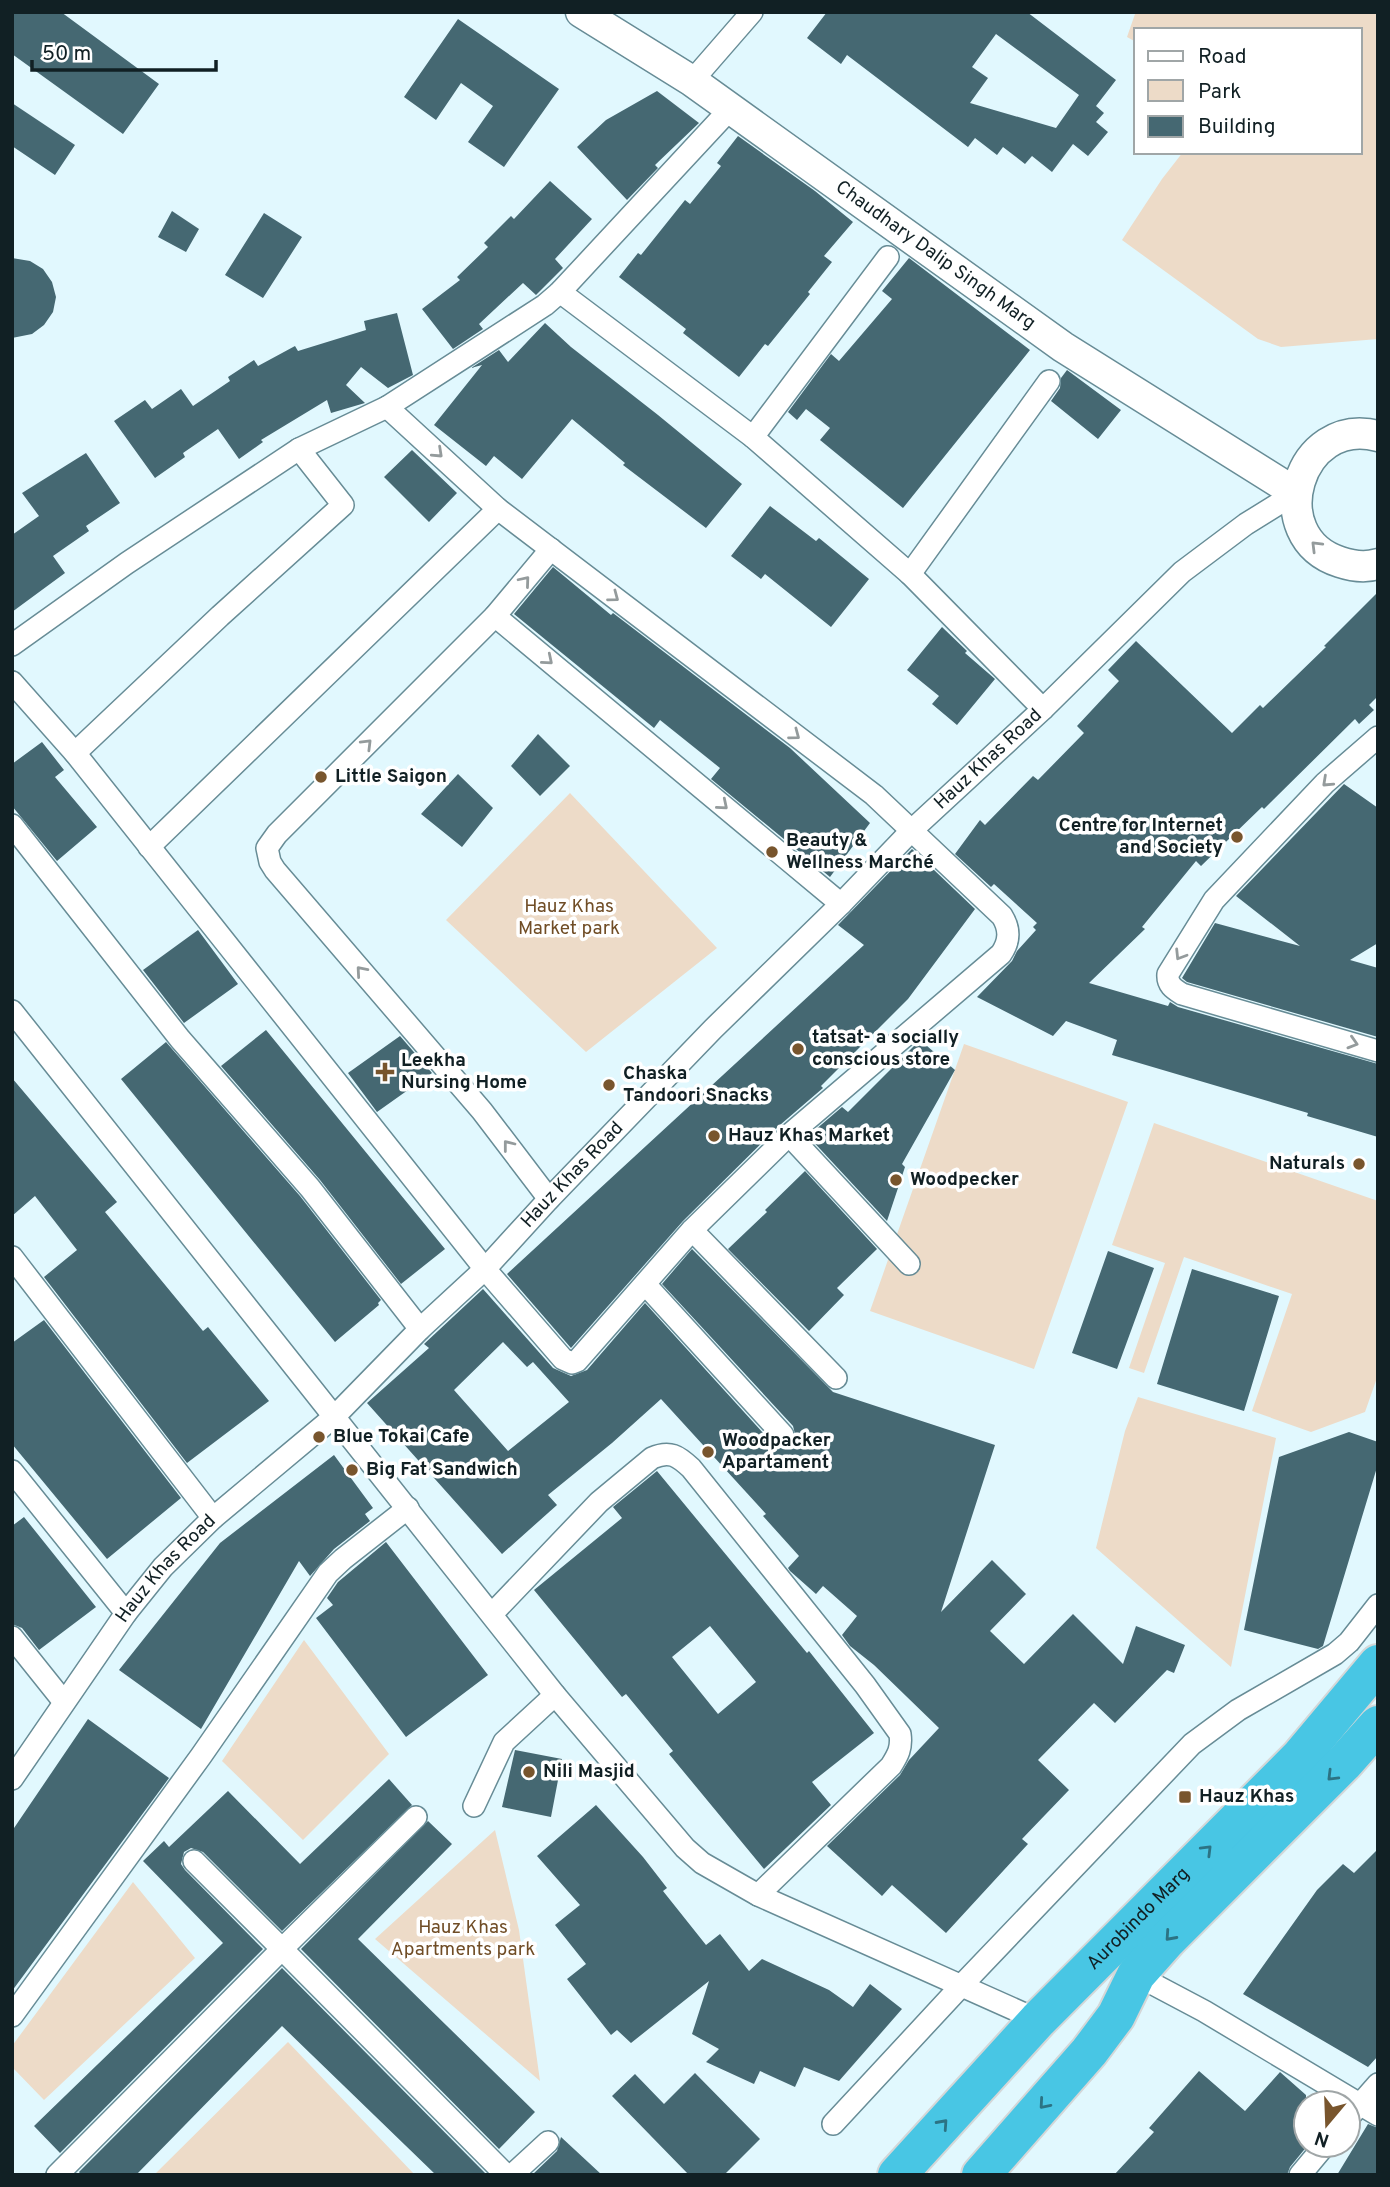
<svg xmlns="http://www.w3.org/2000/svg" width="1390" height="2187" viewBox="0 0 1390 2187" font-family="Overpass,sans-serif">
  <rect width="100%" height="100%" fill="#e1f8fe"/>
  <path fill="#eddbc8" d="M1134 12H1378V339L1281 347 1258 339 1122 240 1162 179 1183 152H1360V30H1136V42L1127 37 1135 14Z
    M570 793 717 948 586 1052 446 920Z
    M964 1044 1128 1102 1034 1369 870 1311Z
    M1154 1123 1378 1201V1375L1365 1412 1311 1432 1252 1411 1292 1294 1184 1257 1144 1373 1129 1368 1165 1263 1112 1245Z
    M1138 1397 1276 1438 1231 1667 1096 1548 1125 1431Z
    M304 1640 389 1754 303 1840 222 1761Z
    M495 1830 519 1930 540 2081 375 1939Z
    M133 1882 195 1958 44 2100 12 2067V2046Z
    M288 2042 415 2175H154Z"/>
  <path fill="#456872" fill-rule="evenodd" d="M12 12H61L159 84 123 134 12 54Z
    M827 12H1027L1116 80 1096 106 1104 113 1096 122 1108 132 1088 156 1073 144 1052 172 1032 156 1025 164 1003 147 997 155 975 138 968 147 847 55 841 64 807 38ZM996 34 1079 95 1056 128 970 103 988 78 972 67Z
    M458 19 559 89 504 167 468 142 493 106 461 83 436 120 404 97Z
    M657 91 699 123 655 165 658 168 627 200 577 147 606 120Z
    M12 103 75 145 55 175 12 146Z
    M738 136 815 191 853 222 824 256 832 262 808 292 810 294 768 346 765 344 739 377 683 333 686 329 619 277 638 253 641 255 685 200 690 204 721 166 717 163Z
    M550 181 592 219 555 259 563 268 536 295 523 283 479 324 483 329 453 349 422 309 460 280 457 277 488 247 484 243 511 216 514 219Z
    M172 211 199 229 186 252 158 237Z
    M264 213 302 237 263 298 225 275Z
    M12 258 30 261 43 269 52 282 56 297 53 312 44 325 32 334 12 338Z
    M909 258 1030 350 903 508 820 440 830 428 806 409 797 420 788 412 831 354 839 361 892 299 882 291Z
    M397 313 413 375 388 388 361 367 346 385 365 403 331 413 327 400 261 440 263 442 239 459 218 429 183 453 185 457 155 478 114 421 145 400 152 409 181 389 193 406 230 381 228 377 254 360 258 366 295 346 298 351 366 330 364 321Z
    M545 323 571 347 658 415 742 484 706 528 623 465 625 463 572 419 522 479 494 456 486 466 434 425 482 365 471 368 499 350 508 362Z
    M1067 370 1121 410 1098 439 1051 401 1060 388 1061 378Z
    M412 450 457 493 429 522 384 477Z
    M86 453 120 503 86 526 89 531 53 556 65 573 12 612V535L39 516 22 493Z
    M770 506 816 541 819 538 869 579 831 627 765 574 761 579 731 556Z
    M553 567 611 615 613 613 790 748 870 823 830 877 711 779 720 768 660 720 654 728 514 614Z
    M1378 592V696L1369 705 1374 710 1359 724 1355 719 1264 809 1262 807 1201 866 1196 861 1142 927 1145 929 1089 983 1168 1006 1170 1002 1178 1007 1378 1064V1137L1307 1116 1308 1113 1112 1055 1117 1040 1066 1021 1053 1036 977 997 1012 961 1017 951 1036 930 1033 927 1037 923 994 884 991 887 955 854 980 820 985 825 1033 776 1038 780 1084 733 1077 726 1119 681 1108 670 1136 641 1232 733 1260 705 1263 708 1326 647 1324 646Z
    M942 627 967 651 965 653 995 679 957 725 932 704 939 696 907 670Z
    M538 734 570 766 540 796 511 766Z
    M42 742 64 770 55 777 97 827 57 861 12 806V764Z
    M458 774 493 808 462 847 421 814Z
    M1344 784 1378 808V943L1350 960 1378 968V1037L1187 982 1182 978 1215 923 1300 946 1236 896Z
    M912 849 975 909 908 999 821 1086 823 1088 780 1125 683 1221 571 1348 507 1274 864 945 838 925Z
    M198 930 238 984 184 1023 143 970Z
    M266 1030 445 1249 401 1284 320 1180 221 1066Z
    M400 1036 432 1073 377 1112 348 1073Z
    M920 1040 955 1070 902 1164 905 1167 887 1221 808 1136 842 1107 848 1112Z
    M166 1042 300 1196 381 1300 378 1303 379 1305 335 1342 121 1079Z
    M12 1078 117 1202 105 1212 203 1331 208 1327 269 1401 187 1463 44 1277 77 1250 35 1196 12 1216Z
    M805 1171 877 1249 837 1288 844 1295 809 1331 728 1249 767 1212 765 1210Z
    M692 1249 833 1392 995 1445 941 1612 992 1560 1026 1594 990 1631 1024 1664 1073 1614 1123 1664 1136 1626 1185 1645 1174 1673 1167 1670 1115 1723 1094 1703 1038 1760 1069 1790 1022 1839 1028 1844 946 1933 892 1885 882 1896 827 1846 900 1775 909 1760 939 1728 874 1665 850 1646 842 1635 857 1616 823 1586 816 1594 790 1571 788 1568 799 1556 763 1516 766 1514 661 1399 612 1443 548 1495 557 1505 502 1554 367 1403 429 1348 424 1344 483 1289 553 1368 571 1376 587 1370 645 1303 773 1444 780 1448H786L792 1444 796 1438 793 1426 662 1284ZM503 1342 527 1367 533 1362 569 1402 508 1451 454 1390Z
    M1108 1251 1154 1268 1117 1369 1072 1353Z
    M1192 1269 1279 1296 1244 1411 1157 1384Z
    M44 1320 181 1498 107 1559 12 1444V1343Z
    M1349 1432 1378 1442V1464L1323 1646 1318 1649 1244 1630 1279 1457Z
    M334 1455 373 1508 365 1514 370 1521 334 1549 310 1576 299 1561 201 1729 119 1670 220 1543Z
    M657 1471 807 1653 809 1651 874 1733 812 1782 831 1805 764 1869 669 1754 673 1751 626 1694 622 1697 534 1590 622 1518 613 1507ZM710 1626 756 1682 718 1714 672 1657Z
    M24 1517 96 1607 39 1650 22 1628 12 1624V1526Z
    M386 1542 488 1675 406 1737 316 1618 333 1605 327 1598 338 1582Z
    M88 1719 169 1778 12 1991V1831Z
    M515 1750 562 1759 551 1817 502 1807Z
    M389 1779 412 1805 282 1931 203 1852 191 1848 184 1852 181 1864 185 1870 263 1949 60 2153 34 2126 223 1943 143 1861 164 1841 169 1847 228 1791 300 1864Z
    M596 1805 643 1857 667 1888 663 1891 706 1945 720 1934 749 1971 762 1959 829 1990 853 2007 870 1984 902 2009 839 2081 804 2067 795 2087 760 2071 754 2084 706 2062 719 2049 692 2034 709 1981 631 2043 617 2030 611 2035 567 1979 586 1964 555 1925 580 1905 537 1856Z
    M428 1821 452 1844 358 1939 535 2112 499 2149 301 1949Z
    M1378 1849V2056L1368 2067 1243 1994 1317 1890 1343 1864 1354 1873Z
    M282 1968 487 2175H436L282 2026 136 2175H81L79 2172Z
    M1199 2071 1245 2111 1280 2072 1306 2095V2120L1296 2132 1308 2145 1290 2167 1287 2175H1114L1154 2132 1149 2128Z
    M695 2073 760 2139 724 2175H689L612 2096 635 2074 664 2104Z
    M1368 2124 1378 2128V2175H1337Z
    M561 2137 602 2175H532L557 2151Z"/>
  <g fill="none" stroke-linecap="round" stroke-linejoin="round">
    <g stroke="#678c96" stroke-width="24">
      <g id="street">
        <path d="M692 81 752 12"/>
        <path d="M560 292 753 437 910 574 1043 709"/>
        <path d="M753 437 888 257"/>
        <path d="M910 574 1049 381"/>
        <path d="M495 616 841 904"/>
        <path d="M12 645 127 563 299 449 387 407 545 305 560 292 731 108"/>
        <path d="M12 682 75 753 485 1269 563 1359 572 1363 577 1361 692 1230 789 1135 1001 954C1010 941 1010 929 1002 916L874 795 498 509 387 407"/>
        <path d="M1378 737 1325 783 1214 900 1168 974C1167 985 1174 989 1182 994L1378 1051"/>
        <path d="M75 753 220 616 343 505 299 449"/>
        <path d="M12 825 180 1039 310 1188 420 1329"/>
        <path d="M149 847 498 509"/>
        <path d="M12 1011 555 1695 685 1848 702 1863 758 1895 1038 2020"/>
        <path d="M789 1135 909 1264"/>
        <path d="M549 1199 482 1111 275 870 270 862 267 848 277 834 495 616 551 549"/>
        <path d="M692 1230 836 1378"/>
        <path d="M12 1257 213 1518"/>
        <path d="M645 1284 783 1435"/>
        <path d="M12 1471 126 1613"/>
        <path d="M492 1614 599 1502 652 1458C670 1450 678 1456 691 1468L865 1685 900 1734C902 1748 898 1755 891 1766L758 1895"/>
        <path d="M12 1637 64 1702"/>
        <path id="s1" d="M12 1779 126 1613 163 1567 213 1518 335 1416 420 1329 485 1269 549 1199 713 1029 841 904 912 830 1043 709 1182 572 1246 524 1296 493"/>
        <path d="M474 1806 504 1742 555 1695"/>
        <path d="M194 1861 282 1949 416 1817"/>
        <path d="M1136 1975 1204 2011 1378 2115"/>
        <path d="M12 2016 201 1756 328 1573 343 1559 408 1508"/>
        <path d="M1348 2118 1378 2084"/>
        <path d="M833 2124 961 1986 1192 1744 1238 1710 1335 1654 1349 1642 1378 1605"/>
        <path d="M57 2175 282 1949 506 2175"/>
        <path d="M512 2175 548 2142"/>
        <path d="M1300 2175 1325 2145"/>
      </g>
    </g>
    <g stroke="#678c96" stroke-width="33">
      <g id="secondary">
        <path id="s2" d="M581 12 692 81 1063 347 1296 493"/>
        <path d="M1378 436C1298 415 1262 537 1340 562 1352 566 1365 568 1378 564"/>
      </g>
    </g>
    <g stroke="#d4d7d8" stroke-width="42">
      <g id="highway">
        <path id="s3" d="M897 2175 1038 2020 1300 1757 1378 1664"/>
        <path d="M981 2175 1089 2052 1116 2016 1136 1975 1167 1940 1344 1763 1378 1725"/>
      </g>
    </g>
    <use href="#street" stroke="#fff" stroke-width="21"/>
    <use href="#secondary" stroke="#fff" stroke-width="30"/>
    <use href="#highway" stroke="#48c6e4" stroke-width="38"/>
  </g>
  <defs><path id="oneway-chevron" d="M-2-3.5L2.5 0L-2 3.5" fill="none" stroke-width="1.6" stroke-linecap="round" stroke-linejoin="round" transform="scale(1.75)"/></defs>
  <g stroke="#949b9c">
    <use href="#oneway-chevron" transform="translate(438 453) rotate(43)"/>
    <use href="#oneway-chevron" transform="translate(1316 546) rotate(-135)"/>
    <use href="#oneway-chevron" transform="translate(525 581) rotate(-50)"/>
    <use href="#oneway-chevron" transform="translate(614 597) rotate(37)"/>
    <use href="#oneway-chevron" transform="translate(548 660) rotate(40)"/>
    <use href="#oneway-chevron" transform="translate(795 735) rotate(37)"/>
    <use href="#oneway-chevron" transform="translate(367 744) rotate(-45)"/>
    <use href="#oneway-chevron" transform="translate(1327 782) rotate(137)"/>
    <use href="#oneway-chevron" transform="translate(723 805) rotate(40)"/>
    <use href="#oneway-chevron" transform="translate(1180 955) rotate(122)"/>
    <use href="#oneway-chevron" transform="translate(361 971) rotate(-131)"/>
    <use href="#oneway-chevron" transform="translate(1353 1043) rotate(17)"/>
    <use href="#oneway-chevron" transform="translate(508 1145) rotate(-128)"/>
  </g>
  <g stroke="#2c7384">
    <use href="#oneway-chevron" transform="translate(1332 1776) rotate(135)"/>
    <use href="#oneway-chevron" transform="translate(1207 1850) rotate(-45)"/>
    <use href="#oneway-chevron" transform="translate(1170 1936) rotate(132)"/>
    <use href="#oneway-chevron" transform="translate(1044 2104) rotate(131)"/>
    <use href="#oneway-chevron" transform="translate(943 2124) rotate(-48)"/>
  </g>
  <g fill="#78552d" stroke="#fff" stroke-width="2.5">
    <circle cx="321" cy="777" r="7"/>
    <circle cx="1237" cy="837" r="7"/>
    <circle cx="772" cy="852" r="7"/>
    <circle cx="798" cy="1049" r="7"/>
    <path d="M381.5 1061.5h7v7h7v7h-7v7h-7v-7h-7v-7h7z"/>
    <circle cx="609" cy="1085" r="7"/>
    <circle cx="714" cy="1136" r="7"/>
    <circle cx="1359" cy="1164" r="7"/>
    <circle cx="896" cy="1180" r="7"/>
    <circle cx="319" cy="1437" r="7"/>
    <circle cx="708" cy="1452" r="7"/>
    <circle cx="352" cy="1470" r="7"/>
    <circle cx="529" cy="1772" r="7"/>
    <rect x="1178" y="1790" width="14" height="14" rx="3.5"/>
  </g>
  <g text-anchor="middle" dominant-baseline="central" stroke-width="7" stroke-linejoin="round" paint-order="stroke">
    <g font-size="19" fill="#112024" stroke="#fff">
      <text stroke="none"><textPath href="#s2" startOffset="430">Chaudhary Dalip Singh Marg</textPath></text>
      <text stroke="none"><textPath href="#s1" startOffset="1416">Hauz Khas Road</textPath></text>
      <text stroke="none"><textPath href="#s1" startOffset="828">Hauz Khas Road</textPath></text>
      <text stroke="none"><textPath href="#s1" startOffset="261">Hauz Khas Road</textPath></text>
      <text stroke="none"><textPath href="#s3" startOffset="352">Aurobindo Marg</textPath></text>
    </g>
    <g font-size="19" font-weight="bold" fill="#112024" stroke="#fff" text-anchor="start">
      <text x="335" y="777">Little Saigon</text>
      <text x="1223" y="826" text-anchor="end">Centre for Internet<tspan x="1223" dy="22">and Society</tspan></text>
      <text x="786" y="841">Beauty &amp;<tspan x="786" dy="22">Wellness Marché</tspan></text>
      <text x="812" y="1038">tatsat- a socially<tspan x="812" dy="22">conscious store</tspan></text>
      <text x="401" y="1061">Leekha<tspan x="401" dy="22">Nursing Home</tspan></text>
      <text x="623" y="1074">Chaska<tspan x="623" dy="22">Tandoori Snacks</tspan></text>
      <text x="728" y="1136">Hauz Khas Market</text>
      <text x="1345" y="1164" text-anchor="end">Naturals</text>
      <text x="910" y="1180">Woodpecker</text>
      <text x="333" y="1437">Blue Tokai Cafe</text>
      <text x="722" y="1441">Woodpacker<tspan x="722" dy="22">Apartament</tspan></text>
      <text x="366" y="1470">Big Fat Sandwich</text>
      <text x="543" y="1772">Nili Masjid</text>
      <text x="1199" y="1797">Hauz Khas</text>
    </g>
    <g font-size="19" fill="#704d26" stroke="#fff">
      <text x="569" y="907">Hauz Khas<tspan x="569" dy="22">Market park</tspan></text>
      <text x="463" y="1928">Hauz Khas<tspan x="463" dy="22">Apartments park</tspan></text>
    </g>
  </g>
  <rect width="1390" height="2187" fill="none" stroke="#112024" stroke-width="28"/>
  <rect x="1134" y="28" width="228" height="126" fill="#ffffff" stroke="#a0a6a7" stroke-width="2"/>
  <rect x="1148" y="51" width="35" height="10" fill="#ffffff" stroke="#a0a6a7" stroke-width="2"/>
  <text x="1198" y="63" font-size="21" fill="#112024">Road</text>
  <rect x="1148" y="80" width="35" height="21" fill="#eddbc8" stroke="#a0a6a7" stroke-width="2"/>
  <text x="1198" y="98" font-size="21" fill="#112024">Park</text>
  <rect x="1148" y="116" width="35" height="21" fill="#456872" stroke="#a0a6a7" stroke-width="2"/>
  <text x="1198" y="133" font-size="21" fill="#112024">Building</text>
  <g transform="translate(1327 2124) rotate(199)"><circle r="33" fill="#ffffff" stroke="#a0a6a7" stroke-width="2"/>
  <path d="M0-5L12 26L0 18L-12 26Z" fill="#78552d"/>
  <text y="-10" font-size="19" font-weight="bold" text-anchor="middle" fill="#112024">N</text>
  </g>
  <path d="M32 60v10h184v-10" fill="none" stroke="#112024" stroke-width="3.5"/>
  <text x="42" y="60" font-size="21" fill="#112024" stroke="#ffffff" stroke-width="5" paint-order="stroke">50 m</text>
</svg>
